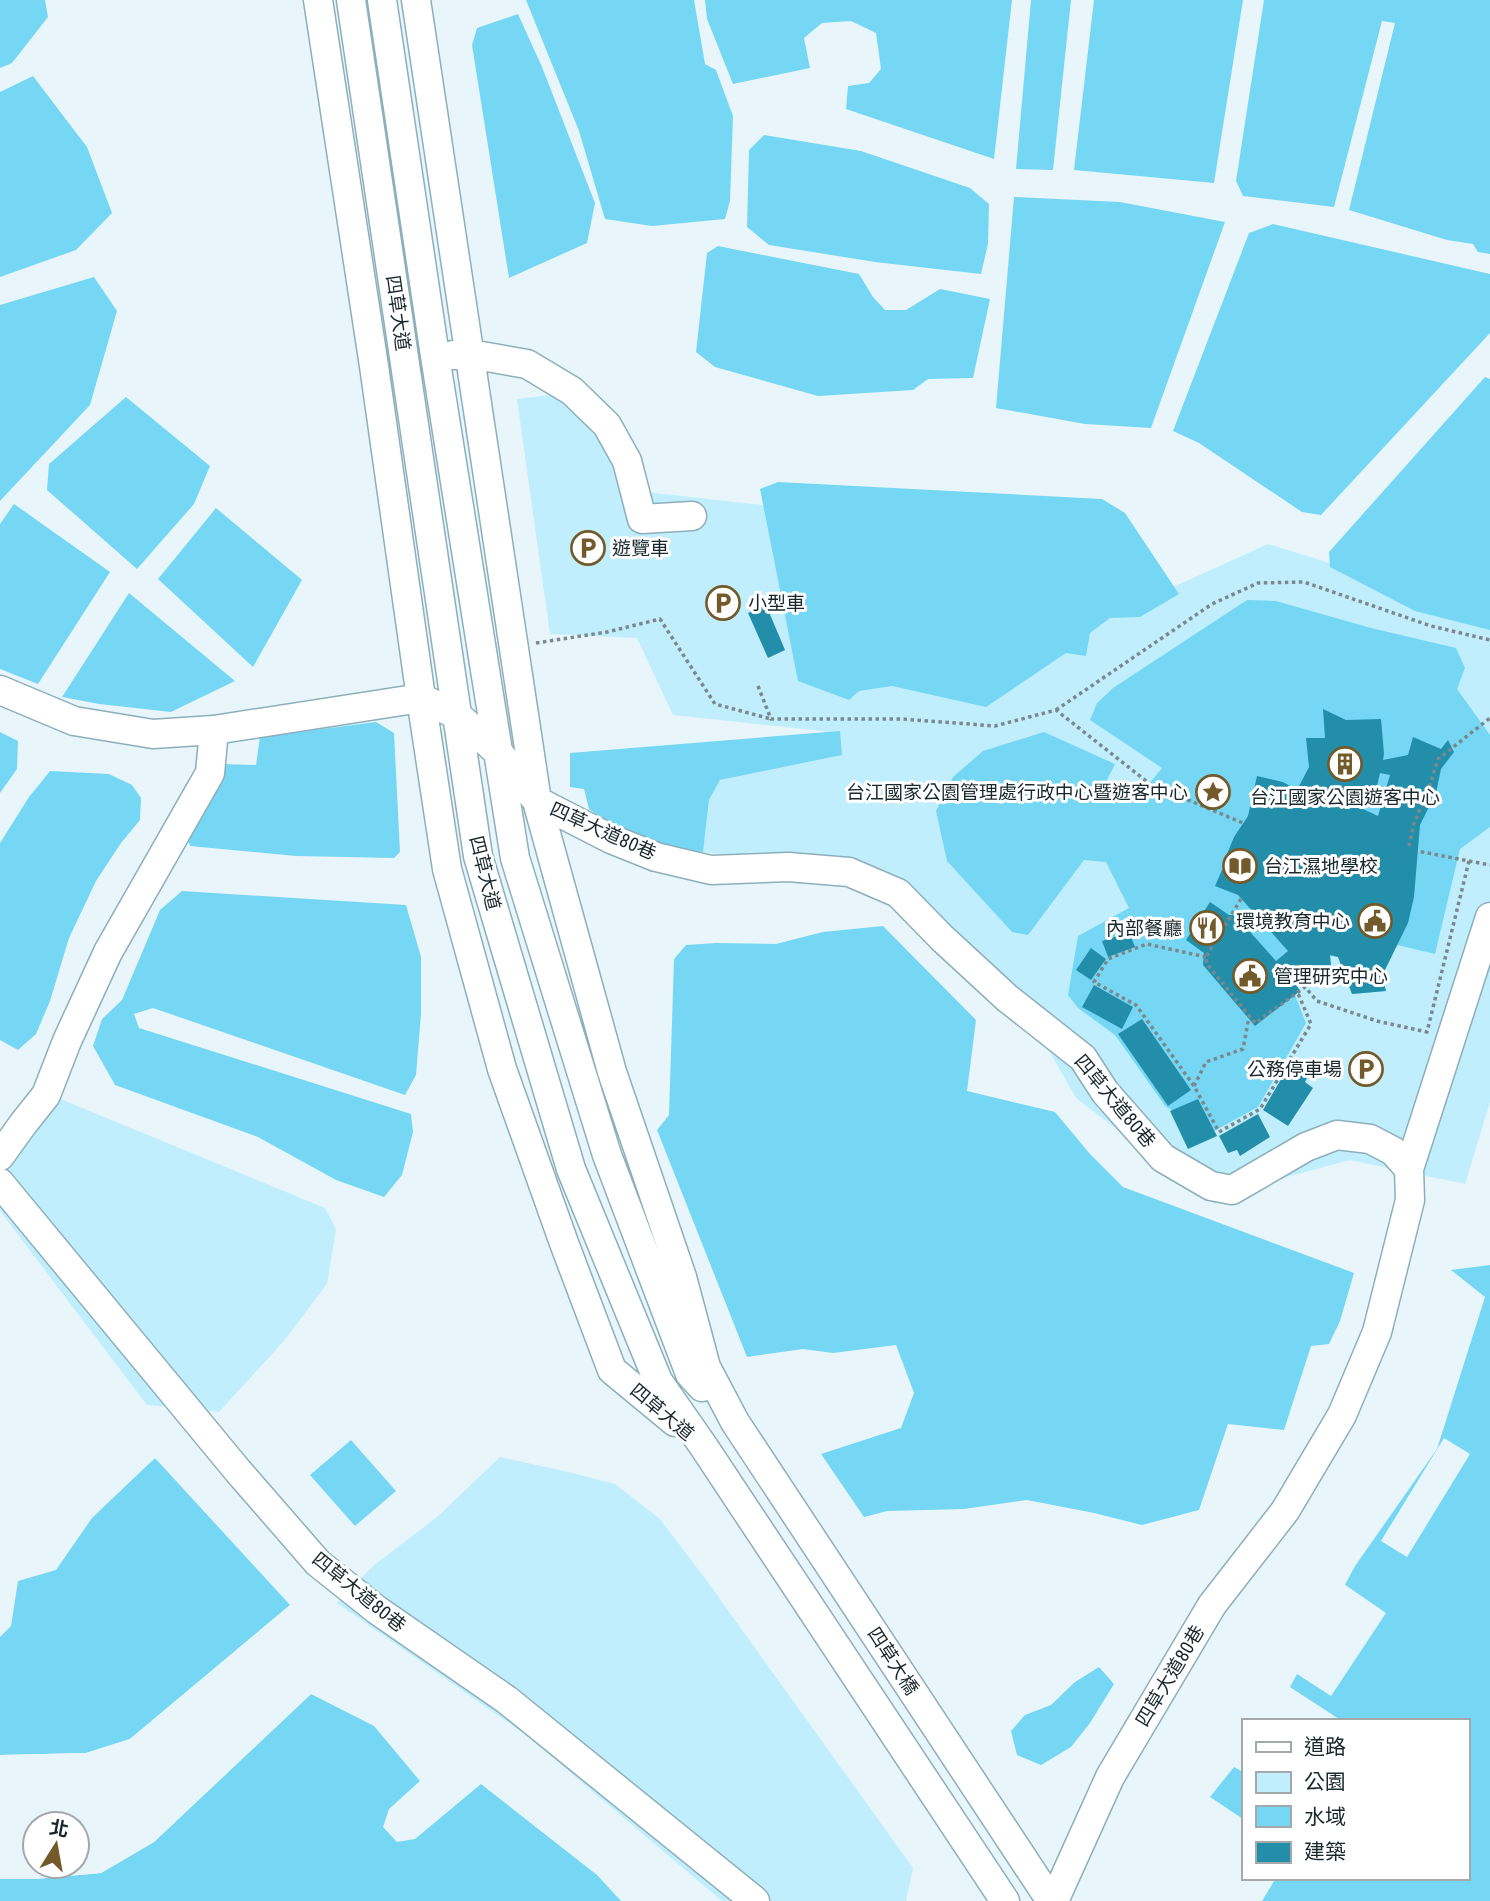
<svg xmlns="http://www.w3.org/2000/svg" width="1490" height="1901" viewBox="0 0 1490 1901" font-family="'Roboto Condensed','Noto Sans TC',sans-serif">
  <rect width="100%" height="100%" fill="#e8f6fb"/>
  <path fill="#c0eefd" d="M582 391 646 492 977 529 1162 592 1268 544 1490 613V1102L1465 1184 1350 1160 1290 1176 1214 1204 1076 1098 1010 982 850 866 703 852 709 800 720 780 842 755 840 733 673 715 637 638 550 634 517 399Z
    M36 1089 325 1208 336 1229 327 1284 283 1342 219 1412 147 1405 0 1211V1152Z
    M500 1457 564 1471 615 1484 660 1519 707 1581 913 1868 906 1901H722L526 1735 337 1603 373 1566 437 1517Z"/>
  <path fill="#76d7f5" d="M0 0H45L48 17 12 63 0 68Z
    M526 0H694L705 64 716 70 733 116 730 201 725 219 652 226 605 219 579 131Z
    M705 0H1012L994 159 846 109 848 86 869 83 881 69 876 33 851 21 822 23 804 38 810 68 733 84 707 19Z
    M1031 0H1071L1053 170 1016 169Z
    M1094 0H1243L1214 183 1074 170Z
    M1264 0H1490V254L1478 252 1473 244 1447 240 1349 210 1395 23 1382 21 1334 207 1243 196 1236 181Z
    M518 14 542 67 595 203 587 243 509 278 472 45 477 28Z
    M33 76 87 147 112 213 76 250 0 277V92Z
    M764 135 861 151 970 188 989 204 988 244 981 274 875 262 769 245 747 227 749 150Z
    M1014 197 1120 202 1225 222 1151 428 1085 424 996 408Z
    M1273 224 1490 274V333L1321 515 1302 512 1199 443 1173 431 1249 233Z
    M718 246 859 274 873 297 885 310H906L940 289 990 299 973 378 928 379 913 390 818 396 715 367 696 352 707 253Z
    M94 277 117 311 90 405 0 501V305Z
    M1485 377 1490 379V630L1415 611 1330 567 1329 552Z
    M126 397 210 466 194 504 137 569 47 490 49 464Z
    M778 482 1102 499 1125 513 1179 594 1140 617 1110 618 1090 633 1086 656 1066 653 986 707 892 686 859 691 849 700 798 681 760 489Z
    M14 504 110 572 38 684 0 669V524Z
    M216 508 302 580 253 667 158 579Z
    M129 593 235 681 171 712 99 704 62 697Z
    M1247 600 1276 601 1371 628 1456 648 1465 668 1457 689 1490 735V827L1460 849 1435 954 1397 945 1382 976 1386 991 1352 994 1338 957 1330 956 1332 976 1297 986 1300 991 1295 995 1306 1023 1258 1107 1214 1131 1166 1107 1115 1035 1078 1008 1068 995 1078 936 1129 908 1106 862 1084 860 1028 935 1012 932 947 861 936 811 953 777 983 751 1044 732 1115 764 1107 780 1111 792 1140 795 1162 768 1090 720 1097 703 1113 688Z
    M376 722 394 733 400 852 394 858 296 856 190 846 187 837 221 764 256 765 260 737Z
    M840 731 842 755 720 780 709 800 703 852 659 846 624 834 589 809 584 789 570 787V753Z
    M0 732 18 741 17 769 0 793Z
    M50 771 109 774 132 785 141 798 140 820 121 843 96 881 69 938 50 1001 36 1034 18 1050 0 1040V843L29 797Z
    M182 891 406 905 421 957V1014L416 1075 405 1095 153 1008 134 1014 139 1028 411 1114 413 1132 402 1175 384 1197 336 1180 258 1137 115 1085 93 1046 102 1019 122 1000 160 910Z
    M883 926 976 1020 967 1091 1055 1112 1090 1154 1123 1187 1354 1273 1340 1321 1329 1344 1311 1346 1284 1430 1228 1424 1199 1510 1142 1525 1094 1513 1027 1500 964 1509 887 1511 864 1517 821 1454 901 1428 914 1393 896 1345 833 1353 803 1349 747 1357 657 1130 669 1115 674 959 686 945 716 943 776 944 823 932Z
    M1490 1265V1901H1262L1276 1878H1467V1721H1342L1290 1687 1355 1566 1437 1449 1485 1297 1451 1270Z
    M351 1440 396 1491 355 1526 310 1475Z
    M155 1458 290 1605 130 1739 86 1753 0 1755V1637L11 1626 3 1595 18 1581 56 1570 92 1518Z
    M1099 1667 1114 1684 1090 1723 1071 1747 1041 1765 1017 1755 1011 1731 1025 1715 1051 1705 1075 1682Z
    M311 1694 374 1726 420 1781 389 1809 383 1827 397 1842 415 1839 481 1784 597 1875 621 1901H0V1879H35L101 1873 154 1842Z
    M1234 1767 1243 1772V1819L1210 1797Z"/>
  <path fill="#e8f6fb" d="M1444 1438 1470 1454 1407 1557 1381 1541Z
    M152 1457 155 1458 86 1520 90 1515Z
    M24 1575 18 1581 11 1626 1 1631 7 1625 0 1594 16 1578Z
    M1344 1584 1386 1613 1331 1696 1294 1672 1332 1602Z
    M290 1605 291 1609 132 1743 86 1756 0 1759V1755L86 1753 130 1739Z
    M312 1690 311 1694 154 1842 101 1873 35 1879H0V1875L35 1876 100 1869 152 1839 308 1691Z"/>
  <path fill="#238eaa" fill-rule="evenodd" d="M766 605 785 650 768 658 748 613Z
    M1323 709 1346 720 1381 719 1384 754 1383 760 1408 755 1413 737 1441 749 1448 740 1454 752 1441 769 1436 793 1420 825 1414 897 1408 923 1382 976 1386 991 1352 994 1338 957 1330 955 1332 976 1297 986 1300 991 1255 1026 1203 965 1204 953 1186 940 1210 902 1229 915H1235L1276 961 1288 951 1238 895 1215 886 1222 870 1227 872 1232 861 1225 859 1234 837 1248 816 1257 776 1283 782 1297 790 1309 767 1306 738H1325ZM1380 773 1390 775 1378 816 1363 809 1374 799Z
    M1129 932 1135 947 1108 957 1102 941Z
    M1091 948 1106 959 1091 980 1076 970Z
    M1094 985 1133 1007 1122 1029 1082 1007Z
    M1142 1019 1191 1090 1168 1106 1118 1034Z
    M1290 1064 1308 1076 1305 1082 1313 1088 1288 1126 1263 1110Z
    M1198 1099 1217 1136 1188 1149 1170 1111Z
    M1258 1114 1270 1137 1240 1156 1237 1150 1228 1153 1219 1136Z"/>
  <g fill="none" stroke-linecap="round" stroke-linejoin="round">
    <g stroke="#8cafbb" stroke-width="31">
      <path id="minor" d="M318 0 374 366 421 698 447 869 502 1069 564 1243 612 1370 675 1422
        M351 0 478 856 571 1169 658 1381 704 1447 1005 1901
        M382 0 435 356 515 858 607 1155 690 1374 702 1387
        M416 0 537 801 612 1072 682 1277 706 1367 735 1422 1051 1901
        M453 355 470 354 527 364 572 391 607 425 627 461 642 519 692 516
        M0 690 74 721 153 734 214 730 421 698 457 715 499 753 537 801 611 839 656 857 711 870 788 867 849 872 898 893 942 938 1007 998 1083 1058 1105 1092 1163 1158 1211 1186 1232 1190 1306 1147 1337 1135 1370 1139 1393 1151 1409 1169 1410 1200 1377 1332 1342 1415 1285 1511 1212 1605 1110 1777 1054 1901
        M0 1156 23 1124 46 1095 67 1041 108 952 210 773 214 730
        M1409 1169 1490 917
        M0 1183 238 1471 318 1563 377 1610 507 1700 755 1901"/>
    </g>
    <path stroke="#7b898e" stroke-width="3.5" stroke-dasharray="3.5 3.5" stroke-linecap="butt" d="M536 643 607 632 660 619 715 704 771 719
      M758 686 771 719H902L995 726 1056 710 1150 784 1243 823
      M1056 710 1212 604 1258 583 1304 582 1431 626 1490 640
      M1409 846 1414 823 1428 791 1438 759 1490 718
      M1469 861 1490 865
      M1241 899 1206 957 1207 964 1255 1023 1305 987 1317 1001 1377 1021 1427 1032 1469 861 1417 851
      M1206 957 1147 944 1108 959 1094 982 1136 1005 1194 1086 1219 1132 1260 1109 1311 1024 1297 991
      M1194 1086 1206 1062 1243 1049 1249 1017"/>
    <use href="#minor" stroke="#fff" stroke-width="28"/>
  </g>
  <defs>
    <g id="parking-ring" transform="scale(1.75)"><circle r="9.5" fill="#fff" stroke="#725a2a" stroke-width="1.5"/><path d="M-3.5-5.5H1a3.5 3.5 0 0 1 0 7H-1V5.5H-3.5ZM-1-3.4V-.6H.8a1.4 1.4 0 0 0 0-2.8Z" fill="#725a2a"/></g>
    <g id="building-ring" transform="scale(1.75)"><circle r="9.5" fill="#fff" stroke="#725a2a" stroke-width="1.5"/><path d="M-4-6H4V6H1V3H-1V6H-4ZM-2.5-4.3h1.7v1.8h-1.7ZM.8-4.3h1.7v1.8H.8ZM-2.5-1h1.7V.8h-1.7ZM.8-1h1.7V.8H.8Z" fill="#725a2a"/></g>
    <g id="sight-ring" transform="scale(1.75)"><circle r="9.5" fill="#fff" stroke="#725a2a" stroke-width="1.5"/><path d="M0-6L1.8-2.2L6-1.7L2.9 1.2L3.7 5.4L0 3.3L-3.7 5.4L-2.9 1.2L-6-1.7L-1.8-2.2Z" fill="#725a2a"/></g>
    <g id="library-ring" transform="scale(1.75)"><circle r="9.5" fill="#fff" stroke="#725a2a" stroke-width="1.5"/><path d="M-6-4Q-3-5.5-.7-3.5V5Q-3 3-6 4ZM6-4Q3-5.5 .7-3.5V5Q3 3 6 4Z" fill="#725a2a"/></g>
    <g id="civic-ring" transform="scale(1.75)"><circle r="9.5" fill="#fff" stroke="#725a2a" stroke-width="1.5"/><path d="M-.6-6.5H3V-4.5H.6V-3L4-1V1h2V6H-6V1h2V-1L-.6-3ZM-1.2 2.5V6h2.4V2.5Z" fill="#725a2a"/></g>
    <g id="restaurant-ring" transform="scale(1.75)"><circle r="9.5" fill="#fff" stroke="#725a2a" stroke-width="1.5"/><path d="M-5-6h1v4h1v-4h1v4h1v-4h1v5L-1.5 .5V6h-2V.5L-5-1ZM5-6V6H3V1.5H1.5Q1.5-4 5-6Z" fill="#725a2a"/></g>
  </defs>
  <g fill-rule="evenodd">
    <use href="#parking-ring" x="588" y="548"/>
    <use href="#parking-ring" x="723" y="603"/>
    <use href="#building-ring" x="1345" y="764"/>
    <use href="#sight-ring" x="1213" y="792"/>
    <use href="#library-ring" x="1240" y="866"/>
    <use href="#civic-ring" x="1375" y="921"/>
    <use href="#restaurant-ring" x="1207" y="928"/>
    <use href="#civic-ring" x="1250" y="976"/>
    <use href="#parking-ring" x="1366" y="1069"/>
  </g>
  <g text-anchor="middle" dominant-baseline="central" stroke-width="6" stroke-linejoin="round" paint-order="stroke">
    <g font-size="19" fill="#19282c" stroke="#fff">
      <text transform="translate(398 313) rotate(82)">四草大道</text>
      <text transform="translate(603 831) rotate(24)">四草大道80巷</text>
      <text transform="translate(485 873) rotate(76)">四草大道</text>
      <text transform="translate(1115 1101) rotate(50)">四草大道80巷</text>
      <text transform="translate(662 1412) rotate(40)">四草大道</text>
      <text transform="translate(359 1592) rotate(39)">四草大道80巷</text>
      <text transform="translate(893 1661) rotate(57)">四草大橋</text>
      <text transform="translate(1170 1676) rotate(-59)">四草大道80巷</text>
    </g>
    <g font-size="19" fill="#19282c" stroke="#fff" text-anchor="start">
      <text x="612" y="548">遊覽車</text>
      <text x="748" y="603">小型車</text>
      <text x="1188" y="792" text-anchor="end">台江國家公園管理處行政中心暨遊客中心</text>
      <text x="1345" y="797" text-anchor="middle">台江國家公園遊客中心</text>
      <text x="1264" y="866">台江濕地學校</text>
      <text x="1350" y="921" text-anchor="end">環境教育中心</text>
      <text x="1182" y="928" text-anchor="end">內部餐廳</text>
      <text x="1274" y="976">管理研究中心</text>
      <text x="1342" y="1069" text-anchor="end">公務停車場</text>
    </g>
  </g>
  <rect x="1242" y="1719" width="228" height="161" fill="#ffffff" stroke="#a3a9ab" stroke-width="2"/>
  <rect x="1256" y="1742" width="35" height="10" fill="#ffffff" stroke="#a3a9ab" stroke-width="2"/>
  <text x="1304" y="1754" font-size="21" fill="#19282c">道路</text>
  <rect x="1256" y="1772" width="35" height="21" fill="#c0eefd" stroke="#a3a9ab" stroke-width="2"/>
  <text x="1304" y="1789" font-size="21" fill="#19282c">公園</text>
  <rect x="1256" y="1806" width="35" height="21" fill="#76d7f5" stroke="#a3a9ab" stroke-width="2"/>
  <text x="1304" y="1824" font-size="21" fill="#19282c">水域</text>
  <rect x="1256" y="1842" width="35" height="21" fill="#238eaa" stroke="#a3a9ab" stroke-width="2"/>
  <text x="1304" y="1859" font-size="21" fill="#19282c">建築</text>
  <g transform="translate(56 1845) rotate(11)"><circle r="33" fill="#ffffff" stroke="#a3a9ab" stroke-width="2"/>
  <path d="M0-5L12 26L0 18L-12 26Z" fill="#725a2a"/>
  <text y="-10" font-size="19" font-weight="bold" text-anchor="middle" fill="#19282c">北</text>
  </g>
</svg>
